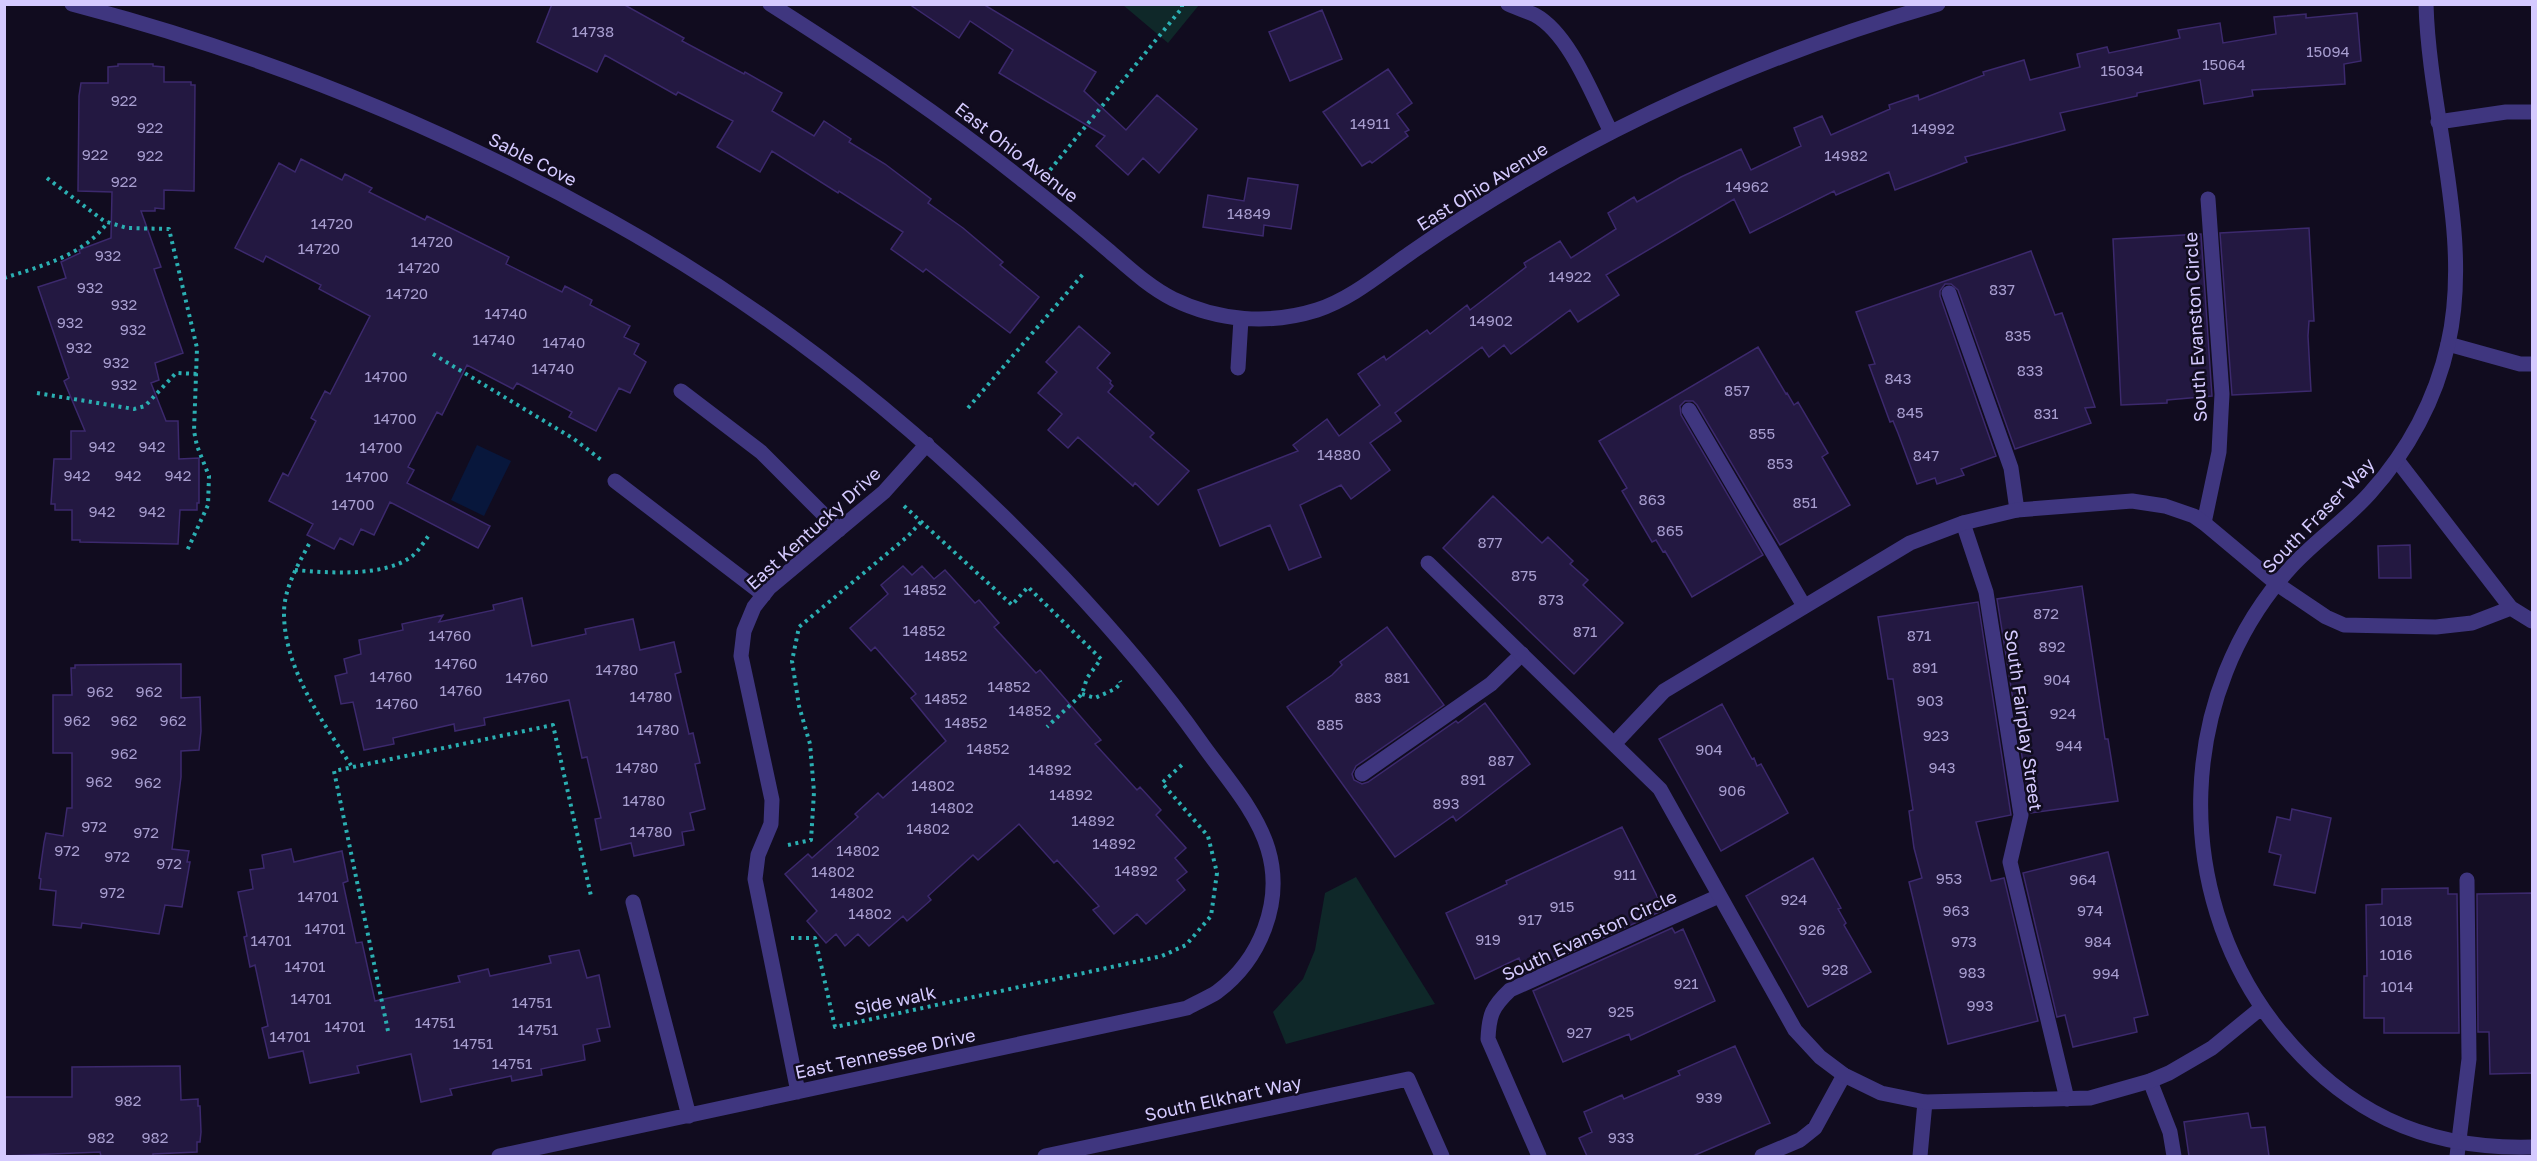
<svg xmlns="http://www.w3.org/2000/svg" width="2537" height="1161" viewBox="0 0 2537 1161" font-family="'Golos Text',sans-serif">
  <rect width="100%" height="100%" fill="#110c1f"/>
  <path fill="#0f2829" d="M1123 5H1199L1168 43Z
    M1356 877 1435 1004 1286 1044 1273 1012 1303 979 1315 950 1325 893Z"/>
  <path fill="#08173c" d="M477 445 511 461 484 516 451 500Z"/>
  <path fill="#231841" stroke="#3c296d" stroke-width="1.5" d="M552 4H623L684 38 682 41 744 74 745 72 782 93 772 111 814 136 824 121 851 139 849 142 885 164 931 199 928 203 963 228 1003 262 1000 265 1039 297 1010 333 926 269 923 272 891 249 903 232 839 191 838 193 772 151 760 172 717 147 733 121 678 92 676 95 605 55 597 72 537 42Z
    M909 4H983L1096 72 1084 91 1126 130 1157 95 1197 129 1159 173 1143 158 1128 175 1096 146 1105 136 999 73 1013 50 970 21 959 38Z
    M1322 10 1342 59 1290 81 1269 32Z
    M2357 13 2361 61 2344 64 2345 84 2252 90 2253 96 2204 104 2200 80 2137 93V96L2060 113 2065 130 1965 157 1967 162 1895 190 1889 172 1836 195 1834 191 1750 233 1734 199 1606 275 1619 295 1578 322 1570 310 1511 354 1504 345 1489 357 1482 347 1395 413 1401 421 1370 443 1390 470 1351 499 1341 485 1300 505 1321 557 1289 570 1270 525 1220 546 1198 490 1298 451 1293 445 1327 419 1339 436 1380 405 1358 374 1384 356 1386 360 1427 330 1430 334 1467 305 1470 310 1526 267 1524 263 1560 241 1571 258 1616 229 1608 213 1634 197 1637 202 1681 177 1741 149 1751 170 1801 146 1794 128 1822 116 1831 135 1890 109 1889 105 1918 95 1919 100 1984 75 1983 72 2024 60 2030 80 2080 67 2077 54 2107 47 2109 53 2180 38 2178 30 2220 23 2223 43 2276 34 2274 17 2306 14V18Z
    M118 64H153V66L164 67V82H191V85H195L194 191 164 190V209L155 208V211H141L161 267 154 269 183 353 155 363 159 380 151 383 166 421H178L179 459 199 458V503H197V510H180L178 544 80 542V540H72V510H55V504H51L54 459H71V431H85L64 381 69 378 38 287 66 278 61 262 80 253 79 250 111 238 112 192 78 191 79 96 81 83H108V67L118 66Z
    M1388 69 1412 103 1397 114 1409 130 1405 132 1408 136 1372 163 1370 161 1362 166 1323 112Z
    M301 159 342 180 345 174 372 188 369 192 425 220 427 216 509 257 506 264 562 292 565 286 592 300 590 305 630 326 624 337 639 344 634 354 646 362 630 393 619 388 596 431 569 417 572 412 517 383 513 389 467 365 442 415 437 412 408 467 414 470 407 483 490 526 478 548 390 502 374 535 361 529 353 545 340 538 334 549 307 535 313 524 269 501 283 473 288 476 316 421 311 418 325 391 330 394 370 316 319 289 321 285 266 256 263 262 235 248 279 163 295 172Z
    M1248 178 1298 185 1291 229 1264 225 1263 236 1203 227 1208 195 1244 201Z
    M2309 228 2314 321H2309L2308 336 2311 391 2232 395 2220 233Z
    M2201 234 2212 396 2167 400V403L2121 405 2113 239Z
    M2031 251 2055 315 2062 313 2095 407 2085 408 2091 423 2015 449 1958 290 1951 284H1945L1940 291V296L1996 456 1961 469 1964 475 1937 484 1935 478 1917 484 1898 433 1893 421 1890 422 1869 365 1875 364 1856 312Z
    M1079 326 1110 353 1097 368 1111 381 1110 383 1113 386 1108 392 1154 433 1150 437 1189 471 1158 505 1135 483 1133 486 1078 437 1068 448 1048 430 1062 414 1038 393 1057 372 1046 362Z
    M1758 347 1786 394 1787 393 1794 405 1798 402 1828 453 1822 457 1850 505 1780 545 1697 405 1693 401H1685L1680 406 1681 415 1763 555 1692 597 1665 551 1663 552 1656 540 1652 542 1622 491 1627 488 1599 441Z
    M1493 496 1542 543 1548 537 1573 561 1570 564 1588 580 1583 585 1623 623 1574 674 1443 548Z
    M2410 545 2411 578H2379L2378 546Z
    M903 566 912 575 922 566 934 579 945 570 975 603 979 600 999 623 994 627 1036 673 1040 670 1101 740 1095 744 1137 790 1140 787 1161 810 1156 815 1186 848 1175 858 1187 872 1177 880 1185 890 1146 924 1137 914 1114 934 1093 910 1099 906 1057 860 1054 863 1019 824 978 860 973 855 928 896 931 900 907 921 903 916 869 946 858 934 845 946 836 934 826 943 807 921 817 911 785 874 808 854 812 858 858 817 855 814 878 793 883 798 946 741 911 698 916 694 875 647 871 651 850 628 888 594 881 585Z
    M2082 586 2105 739H2108L2118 801 2031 813 1997 599Z
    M522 598 532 646 586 634 585 629 633 619 640 650 674 642 681 672 675 674 689 734 693 733 700 763 695 764 705 809 690 813 694 830 682 832 684 845 634 856 631 843 601 850 595 819 601 818 587 757 582 758 569 700 484 718 485 725 455 731 454 724 393 738 394 744 364 750 353 702 341 704 335 676 347 673 344 659 361 654 359 640 403 630 402 624 443 615 439 622 494 610 493 605Z
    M1978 602 2011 815 1976 822 1991 881 2004 878 2038 1021 1948 1044 1909 882 1922 878 1914 848 1909 811 1913 810 1893 679H1888L1878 617Z
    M1387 627 1444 705 1356 766 1352 774 1354 780 1362 784 1368 782 1456 721 1458 723 1485 703 1530 764 1456 821 1453 816 1395 857 1287 707 1332 675 1342 665 1340 662Z
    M181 664V698L200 697 201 731 199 750 181 751V777L172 849 189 851 187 862H190L182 907 165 905 159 934 82 923 81 928 53 925 56 891 40 889 41 879 39 878 44 843 46 833 63 836 67 808H72V753H53V695H72L71 668H75V665Z
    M1722 704 1752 759 1754 758 1757 766 1761 764 1788 813 1721 851 1659 739Z
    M2292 809 2331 818 2315 893 2274 885 2281 855 2269 852 2277 817 2290 820Z
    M1622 827 1664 910 1525 973 1519 958 1475 979 1446 913 1507 884 1506 881Z
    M291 849 294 862 342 851 348 881 343 883 356 943 362 942 375 1001 460 982 458 976 488 969 490 976 551 963 549 956 579 950 587 978 599 975 610 1027 597 1029 600 1041 583 1045 585 1060 541 1069 542 1075 512 1081 511 1076 450 1089 452 1095 421 1102 411 1054 357 1066 359 1073 310 1083 303 1051 269 1058 262 1028 268 1026 255 965 250 967 244 937 247 936 238 892 253 889 250 870 264 868 262 855Z
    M2108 852 2148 1015 2134 1018 2137 1032 2073 1047 2065 1015 2057 1017 2023 873Z
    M1813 858 1841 908 1838 909 1846 923 1844 925 1871 972 1808 1007 1746 896Z
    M2448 888V894H2457L2459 1033H2384V1018H2364V976H2367L2366 905 2382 904V889Z
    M2532 893V1073L2490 1074 2489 1032H2478L2477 894Z
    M1672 928 1675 933 1683 929 1715 1001 1631 1040 1629 1034 1563 1062 1533 991Z
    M1735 1046 1770 1123 1693 1156H1587L1579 1138 1592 1132 1584 1112 1622 1095 1624 1099 1680 1075 1678 1071Z
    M180 1066 181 1100 198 1099V1106H200L201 1132 200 1142H197V1152L153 1154V1156H101L100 1152 4 1156V1097H72V1067Z
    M2248 1113 2251 1128 2265 1127 2269 1156H2189L2184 1122Z"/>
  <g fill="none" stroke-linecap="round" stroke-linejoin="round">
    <path stroke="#2bafb2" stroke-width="4" stroke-dasharray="3 4.5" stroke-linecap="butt" d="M1050 170 1182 8V4
      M47 178 104 221 127 228 169 229 197 348 194 431 197 446 209 476 208 505 186 553
      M4 278C42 266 84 255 108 222
      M433 354 574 439 604 462
      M37 393 134 409 145 406 176 373 197 374
      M968 408 1084 273
      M904 506 1012 605 1028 587 1101 659 1087 678 1082 694 1047 727
      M309 544C298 565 284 588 284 613 284 669 323 722 352 767
      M295 570C329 573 383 577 411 557 418 552 424 542 429 535
      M1082 694 1095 698 1115 689 1121 683 1120 681
      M788 845 811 840 814 792 810 744 799 706 792 661 799 627 907 537 921 522
      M791 938H815L835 1027 1162 956 1186 945 1211 916 1217 873 1208 836 1162 783 1185 762
      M388 1031 334 771 553 725 591 896"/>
    <path stroke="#3f367f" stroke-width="15" d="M72 4C260 53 440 126 609 220 778 314 931 437 1063 577 1112 629 1159 683 1200 741 1223 774 1256 809 1268 849 1284 902 1260 960 1217 992 1208 998 1197 1002 1187 1008L499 1156
      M2438 122 2506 112H2532
      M1949 293 2011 468 2017 510
      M2448 344 2520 364H2532
      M681 391 761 452 839 530
      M1689 410 1804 606
      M2397 460 2511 608 2532 621
      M615 481 764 595
      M1963 523 1986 592 2021 815 2010 862 2067 1099
      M2204 523 2219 452 2222 394 2208 199
      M2277 584 2326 617 2344 625 2436 627 2472 623 2511 608
      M1362 774 1491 684 1522 654
      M633 902 689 1116
      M2150 1081 2170 1132 2174 1156
      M798 1092 755 879 758 855 771 824 772 800 741 656 744 631 754 607 769 588 884 492 927 444
      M1045 1156 1408 1079 1442 1156
      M1539 1156 1488 1039C1489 1015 1492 1007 1510 990L1719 896
      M1762 1156 1800 1140 1815 1128 1844 1075
      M1920 1156 1925 1102
      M2457 1156 2469 1059 2467 880"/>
    <path stroke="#3f367f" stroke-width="15" d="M770 4C858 60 944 117 1025 182 1053 204 1081 227 1108 250 1129 268 1149 287 1173 299 1218 321 1269 325 1317 310 1351 299 1380 274 1409 254 1446 228 1484 204 1523 181 1653 104 1793 46 1938 4
      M1508 4C1517 8 1526 11 1535 15 1570 34 1593 97 1611 132
      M2426 4C2429 115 2473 235 2448 344 2436 399 2408 451 2370 493 2346 520 2316 540 2292 566 2176 692 2171 890 2274 1024 2342 1111 2423 1150 2532 1147
      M1238 368 1241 319
      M1428 563 1660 789 1795 1030 1820 1057 1844 1075 1881 1093 1925 1102 2090 1098 2150 1081 2169 1073 2212 1048 2261 1008
      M1614 744 1664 691 1910 543 1963 523 2017 510 2132 501 2165 506 2194 516 2204 523 2277 584"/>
  </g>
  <g text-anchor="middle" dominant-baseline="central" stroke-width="5" stroke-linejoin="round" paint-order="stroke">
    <g font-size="15" fill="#a89ed0">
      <text x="593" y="31">14738</text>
      <text x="2328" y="51">15094</text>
      <text x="2224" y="64">15064</text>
      <text x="2122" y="70">15034</text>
      <text x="124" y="100">922</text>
      <text x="1370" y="123">14911</text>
      <text x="150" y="127">922</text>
      <text x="1933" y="128">14992</text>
      <text x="95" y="154">922</text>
      <text x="150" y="155">922</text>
      <text x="1846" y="155">14982</text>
      <text x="124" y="181">922</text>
      <text x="1747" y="186">14962</text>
      <text x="1249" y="213">14849</text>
      <text x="332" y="223">14720</text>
      <text x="432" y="241">14720</text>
      <text x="319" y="248">14720</text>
      <text x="108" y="255">932</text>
      <text x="419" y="267">14720</text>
      <text x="1570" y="276">14922</text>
      <text x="90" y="287">932</text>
      <text x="2002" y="289">837</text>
      <text x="407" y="293">14720</text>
      <text x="124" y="304">932</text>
      <text x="506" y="313">14740</text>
      <text x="1491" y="320">14902</text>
      <text x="70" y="322">932</text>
      <text x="133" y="329">932</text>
      <text x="2018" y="335">835</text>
      <text x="494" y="339">14740</text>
      <text x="564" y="342">14740</text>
      <text x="79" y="347">932</text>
      <text x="116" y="362">932</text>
      <text x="553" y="368">14740</text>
      <text x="2030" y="370">833</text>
      <text x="386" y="376">14700</text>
      <text x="1898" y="378">843</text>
      <text x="124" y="384">932</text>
      <text x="1737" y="390">857</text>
      <text x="1910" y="412">845</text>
      <text x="2046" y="413">831</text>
      <text x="395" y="418">14700</text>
      <text x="1762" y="433">855</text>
      <text x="102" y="446">942</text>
      <text x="152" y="446">942</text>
      <text x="381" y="447">14700</text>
      <text x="1339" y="454">14880</text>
      <text x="1926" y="455">847</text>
      <text x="1780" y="463">853</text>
      <text x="77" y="475">942</text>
      <text x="128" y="475">942</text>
      <text x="178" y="475">942</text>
      <text x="367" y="476">14700</text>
      <text x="1652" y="499">863</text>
      <text x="1805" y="502">851</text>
      <text x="353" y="504">14700</text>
      <text x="102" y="511">942</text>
      <text x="152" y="511">942</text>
      <text x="1670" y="530">865</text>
      <text x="1490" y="542">877</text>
      <text x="1524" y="575">875</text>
      <text x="925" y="589">14852</text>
      <text x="1551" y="599">873</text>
      <text x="2046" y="613">872</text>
      <text x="924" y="630">14852</text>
      <text x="1585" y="631">871</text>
      <text x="450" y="635">14760</text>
      <text x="1919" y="635">871</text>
      <text x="2052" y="646">892</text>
      <text x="946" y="655">14852</text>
      <text x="456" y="663">14760</text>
      <text x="1925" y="667">891</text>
      <text x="617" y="669">14780</text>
      <text x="391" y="676">14760</text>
      <text x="527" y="677">14760</text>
      <text x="1397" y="677">881</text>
      <text x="2057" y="679">904</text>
      <text x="1009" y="686">14852</text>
      <text x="461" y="690">14760</text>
      <text x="100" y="691">962</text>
      <text x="149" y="691">962</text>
      <text x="651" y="696">14780</text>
      <text x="1368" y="697">883</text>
      <text x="946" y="698">14852</text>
      <text x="1930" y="700">903</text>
      <text x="397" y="703">14760</text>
      <text x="1030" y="710">14852</text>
      <text x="2063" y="713">924</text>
      <text x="77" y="720">962</text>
      <text x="124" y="720">962</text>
      <text x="173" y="720">962</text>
      <text x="966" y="722">14852</text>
      <text x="1330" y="724">885</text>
      <text x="658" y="729">14780</text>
      <text x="1936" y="735">923</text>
      <text x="2069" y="745">944</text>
      <text x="988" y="748">14852</text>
      <text x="1709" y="749">904</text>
      <text x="124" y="753">962</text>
      <text x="1501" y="760">887</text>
      <text x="637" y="767">14780</text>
      <text x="1942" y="767">943</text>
      <text x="1050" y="769">14892</text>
      <text x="1473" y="779">891</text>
      <text x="99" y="781">962</text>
      <text x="148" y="782">962</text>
      <text x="933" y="785">14802</text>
      <text x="1732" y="790">906</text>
      <text x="1071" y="794">14892</text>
      <text x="644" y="800">14780</text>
      <text x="1446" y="803">893</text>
      <text x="952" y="807">14802</text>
      <text x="1093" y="820">14892</text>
      <text x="94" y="826">972</text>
      <text x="928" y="828">14802</text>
      <text x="651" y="831">14780</text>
      <text x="146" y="832">972</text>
      <text x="1114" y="843">14892</text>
      <text x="67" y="850">972</text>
      <text x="858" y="850">14802</text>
      <text x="117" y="856">972</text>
      <text x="169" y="863">972</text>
      <text x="1136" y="870">14892</text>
      <text x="833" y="871">14802</text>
      <text x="1625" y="874">911</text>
      <text x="1949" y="878">953</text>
      <text x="2083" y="879">964</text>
      <text x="112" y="892">972</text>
      <text x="852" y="892">14802</text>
      <text x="318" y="896">14701</text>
      <text x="1794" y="899">924</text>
      <text x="1562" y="906">915</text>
      <text x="1956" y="910">963</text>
      <text x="2090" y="910">974</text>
      <text x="870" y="913">14802</text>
      <text x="1530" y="919">917</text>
      <text x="2396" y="920">1018</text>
      <text x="325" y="928">14701</text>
      <text x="1812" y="929">926</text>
      <text x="1488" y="939">919</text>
      <text x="271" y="940">14701</text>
      <text x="1964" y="941">973</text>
      <text x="2098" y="941">984</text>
      <text x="2396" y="954">1016</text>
      <text x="305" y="966">14701</text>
      <text x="1835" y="969">928</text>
      <text x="1972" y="972">983</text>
      <text x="2106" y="973">994</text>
      <text x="1686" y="983">921</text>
      <text x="2397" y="986">1014</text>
      <text x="311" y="998">14701</text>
      <text x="532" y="1002">14751</text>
      <text x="1980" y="1005">993</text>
      <text x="1621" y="1011">925</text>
      <text x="435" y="1022">14751</text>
      <text x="345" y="1026">14701</text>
      <text x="538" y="1029">14751</text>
      <text x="1579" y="1032">927</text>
      <text x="290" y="1036">14701</text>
      <text x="473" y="1043">14751</text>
      <text x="512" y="1063">14751</text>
      <text x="1709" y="1097">939</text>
      <text x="128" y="1100">982</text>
      <text x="101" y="1137">982</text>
      <text x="155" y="1137">982</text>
      <text x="1621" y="1137">933</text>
    </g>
    <g font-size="18" fill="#d5caff" stroke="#110c1f">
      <text transform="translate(1017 152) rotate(38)">East Ohio Avenue</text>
      <text transform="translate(533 159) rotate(27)">Sable Cove</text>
      <text transform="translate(1482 186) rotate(-32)">East Ohio Avenue</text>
      <text transform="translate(2195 327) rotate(-93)">South Evanston Circle</text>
      <text transform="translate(2318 515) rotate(-46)">South Fraser Way</text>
      <text transform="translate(813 528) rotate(-42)">East Kentucky Drive</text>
      <text transform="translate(2024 720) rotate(82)">South Fairplay Street</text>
      <text transform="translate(1589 935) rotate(-25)">South Evanston Circle</text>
      <text transform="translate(895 1000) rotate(-12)">Side walk</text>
      <text transform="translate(885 1053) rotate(-12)">East Tennessee Drive</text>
      <text transform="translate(1223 1098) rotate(-12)">South Elkhart Way</text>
    </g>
  </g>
  <rect width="2537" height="1161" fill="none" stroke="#d5caff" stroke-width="12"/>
</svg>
